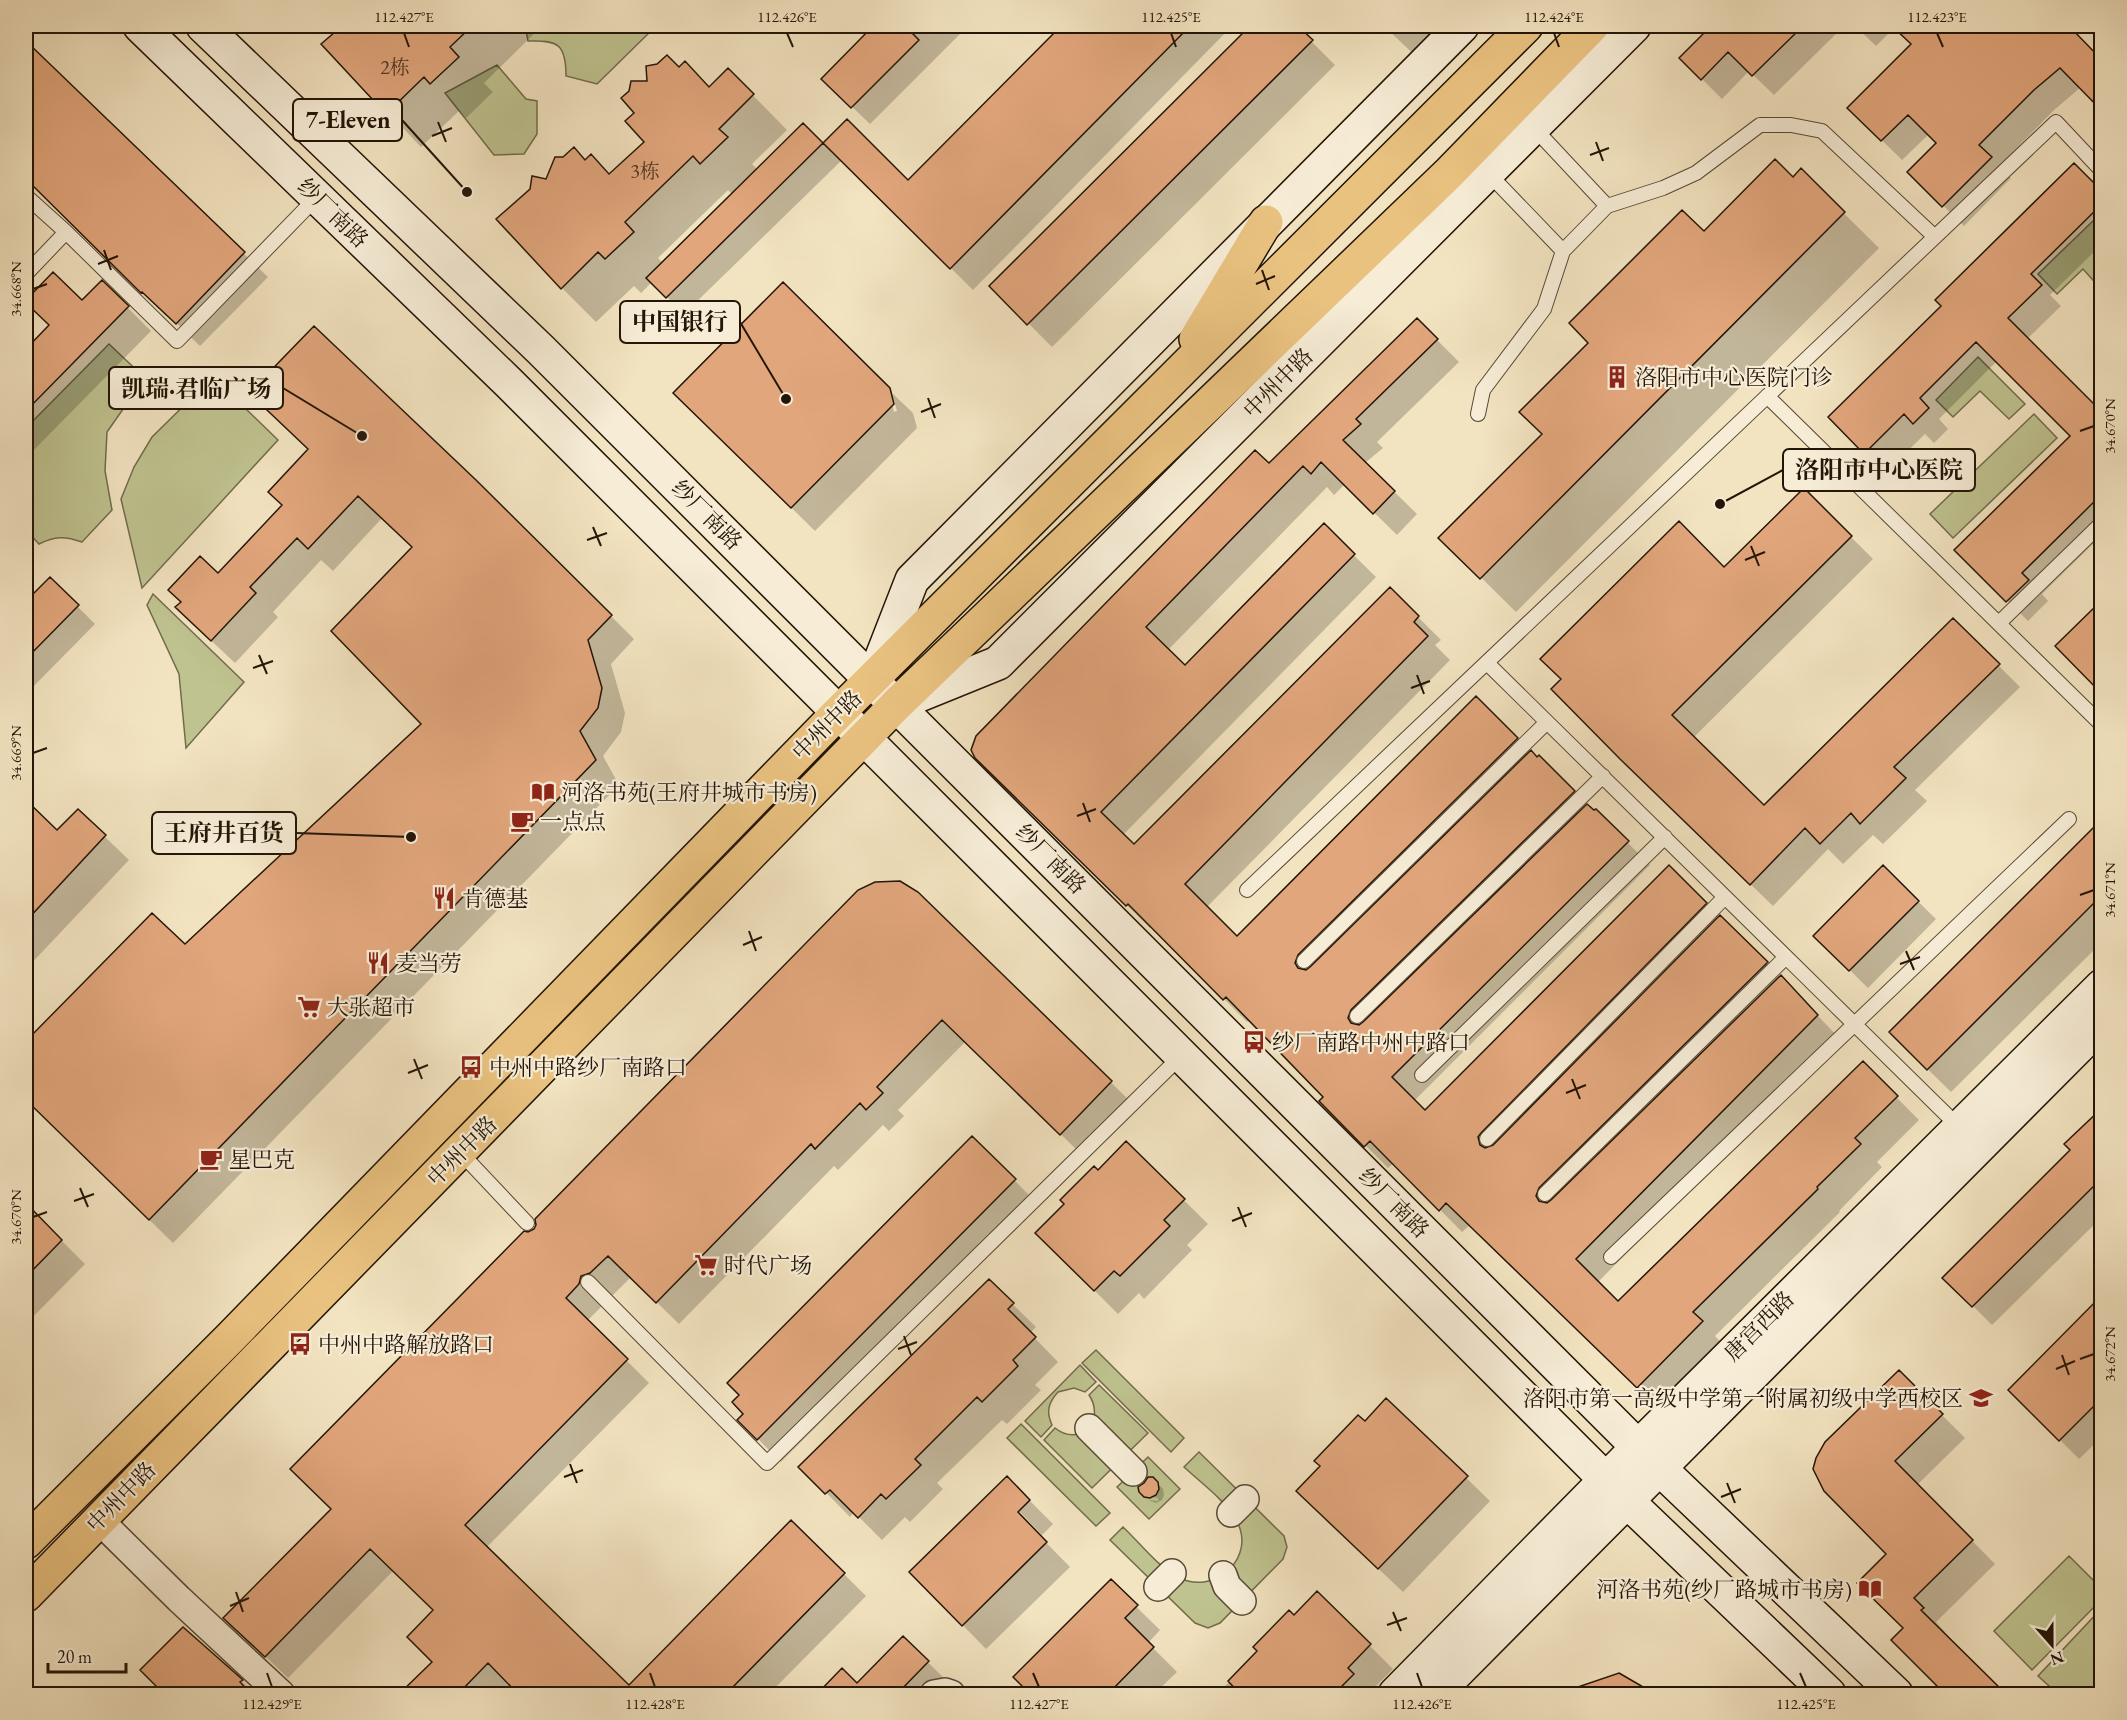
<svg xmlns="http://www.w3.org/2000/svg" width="2127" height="1720" viewBox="0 0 2127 1720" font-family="'EB Garamond','Noto Serif SC',serif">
  <rect width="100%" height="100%" fill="#f3e4c1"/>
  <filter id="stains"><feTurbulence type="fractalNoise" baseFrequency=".00333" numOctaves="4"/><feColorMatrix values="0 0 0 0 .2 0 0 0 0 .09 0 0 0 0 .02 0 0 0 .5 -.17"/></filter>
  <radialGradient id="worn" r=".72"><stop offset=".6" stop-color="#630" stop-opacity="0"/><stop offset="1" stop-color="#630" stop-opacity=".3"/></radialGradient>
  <path fill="#bfc390" stroke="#716c4c" stroke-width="1.5" d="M525 26H656L597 84 566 76C566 44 558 40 528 41Z
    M497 65 526 99 537 101V134L524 154 494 155 445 93Z
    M2097 217 2101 222V289L2083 269 2057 294 2038 274Z
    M109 344 147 380 128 402 107 432 105 471 112 510 82 542C65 536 55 536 39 544L26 530V428Z
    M1978 357 2025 404 2009 419 1980 391 1953 417 1936 400Z
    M213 377 278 440 142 588 121 499 134 467 152 437Z
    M2034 414 2057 438 1953 538 1930 514Z
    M153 594 244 682 186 748 179 674 147 605Z
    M1096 1350 1184 1438 1171 1452 1082 1363Z
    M1080 1365 1096 1382 1085 1392 1074 1388 1058 1392C1048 1403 1046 1412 1052 1425L1041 1437 1025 1421Z
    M1099 1385 1148 1433 1092 1488 1044 1440 1055 1428C1080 1448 1106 1420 1089 1395Z
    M1021 1424 1110 1513 1096 1526 1007 1438Z
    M1199 1452 1284 1536 1287 1547 1283 1559 1220 1623 1208 1628 1195 1623 1110 1540 1123 1527C1140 1543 1157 1566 1178 1577 1214 1597 1258 1557 1236 1520 1226 1501 1200 1482 1184 1467Z
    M1148 1457 1180 1489 1149 1519 1117 1487Z
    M2069 1556 2101 1588V1600L2032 1670 1994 1631Z
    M2101 1609V1689L2096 1694H2058L2038 1676Z"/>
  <path fill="#0003" fill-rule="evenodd" d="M344 26H542L484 83 493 92 466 118 459 111 421 147 323 44Z
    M875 26H973L966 33 963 31 870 124 823 79Z
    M1064 26H1232L973 290 842 160 684 314 652 282 641 293 634 286 596 322 562 288 547 180 586 162 610 175 646 142 636 113 648 82 679 69 710 89 728 70 787 130 752 164 758 170 803 125 824 145 847 121 908 182ZM728 190 733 195 663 263 658 258Z
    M1252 26H1296L1335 65 1052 347 991 286Z
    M1384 26H1467L1427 67Z
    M1713 26H1844L1774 95 1749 71 1722 99 1681 58Z
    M1855 26H2068L2102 61 2081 87 2054 110 1999 166 2011 178 1964 226 1909 172 1938 143 1929 134 1902 160 1849 108 1913 45 1895 27 1876 46Z
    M26 43 268 277 200 346 167 314 166 316 26 178Z
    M1801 171 1879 248 1516 612 1441 538 1544 434 1704 233 1793 179Z
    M2102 193V244L2050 295 2061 306 2027 339 2093 405 2102 396V535L2042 594 2048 601 2028 621 1956 550 2072 436 1997 361 1939 419 1948 429 1934 443 1925 434 1885 473 1830 417Z
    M53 274 82 302 102 282 151 331 26 458V351L50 326 26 301Z
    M1417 320 1459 362 1377 442 1383 448 1365 463 1417 514 1397 535 1345 484 1334 495 1327 487 1168 650 1185 667 1324 526 1376 577 1123 835 1134 846 1390 589 1441 640 1435 645 1450 660 1206 908 1237 938 1476 698 1594 813 1596 811 1650 865 1414 1101 1425 1112 1669 867 1803 1000 1840 1039 1597 1283 1618 1303 1863 1064 1919 1120 1877 1162 1882 1167 1839 1211 1840 1212 1715 1336 1724 1345 1660 1410 1470 1225 1462 1232 1394 1163 1388 1168 1321 1101 1325 1097 1250 1019 1247 1022 1152 926 1150 928 977 757 1269 465Z
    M888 389 894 412 897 411 892 393 913 413 917 428 815 531 675 393Z
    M475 481 634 639 611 664 625 713 621 732 603 756 619 785 173 1243 26 1099V1043L152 915 185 946 423 724 413 548 382 518 333 571 321 560 273 612 278 617 235 663 201 631 218 575 284 506 270 492Z
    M1804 490 1873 559 1693 738 1764 807 1953 620 2020 687 1915 790 1927 801 1883 844 1873 835 1843 864 1828 849 1773 906 1644 781 1724 569Z
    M50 579 95 624 26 694V603Z
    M26 802 57 832 78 811 129 860 26 969Z
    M2102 821V942L1951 1092 1894 1036Z
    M1883 867 1936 919 1868 988 1815 936Z
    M917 893 1133 1104 1083 1156 966 1041 898 1110 904 1116 889 1131 883 1125 838 1170 834 1166 679 1324 631 1277 613 1295 603 1298 601 1307 587 1321 649 1383 486 1548 629 1687 844 1574 866 1596 769 1694H524L511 1685 501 1694H400L434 1662 435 1610 394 1570 288 1678 225 1618 333 1509 529 1233Z
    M2102 1111V1217L1992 1325 1945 1278 2072 1151Z
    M972 1138 1038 1204 781 1462 739 1420Z
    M1126 1143 1208 1224 1187 1245 1192 1250 1144 1299 1139 1293 1118 1314 1037 1233Z
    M26 1205 85 1264 26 1324Z
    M989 1281 1036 1327 1030 1333 1058 1362 1035 1385 1041 1390 1007 1424 1002 1420 937 1483 943 1489 910 1522 905 1517 882 1540 854 1512 850 1517 801 1467Z
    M2102 1298V1437L2079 1459 2010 1390Z
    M1899 1372 1965 1438 1917 1485 1995 1564 1936 1622 1945 1632 1943 1634 1905 1628 1889 1554Z
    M1386 1400 1490 1501 1403 1592 1322 1515 1365 1423Z
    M1007 1478 1053 1524 1042 1535 1019 1511H1015L1070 1567 986 1649 911 1572Z
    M1153 1479 1163 1489 1164 1495 1162 1500 1156 1503 1148 1500 1158 1501V1498L1144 1496Z
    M1111 1582 1160 1630 1148 1643 1177 1672 1154 1694H1033Z
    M1317 1593 1393 1669 1370 1692 1372 1694H1217Z
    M903 1638 950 1684 939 1694H818L857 1685Z
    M241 1681 255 1694H167Z"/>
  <path fill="#e2a67c" stroke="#231507" stroke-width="1.5" d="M342 26H472L450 47 459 57 430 84 424 77 386 114 321 44Z
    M873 26H905L919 40 851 108 821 79Z
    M1061 26H1190L950 269 823 143 847 119 908 180Z
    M1250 26H1298L1313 40 1027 325 989 286Z
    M1711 26H1803L1752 76 1728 52 1701 80 1679 58Z
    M1892 26H2069L2102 60V111L2060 68 2034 90 1979 145 1992 157 1942 207 1907 172 1936 143 1908 115 1881 141 1847 108 1911 44Z
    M26 41 245 252 176 324 142 292 141 293 26 179Z
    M667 55 679 67 685 61 709 87 728 68 754 94 719 129 728 137 700 164 693 156 625 222 634 232 605 259 598 252 561 289 496 219 530 189 532 176 546 179 555 157H563L574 147 585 160 591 154 609 174 644 142 625 121 634 113 621 98 629 91 631 81H647L646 66 657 64Z
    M803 123 823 143 666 298 646 278Z
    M1775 159 1793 177 1801 168 1845 212 1480 579 1438 538 1542 434 1519 412 1588 343 1569 323 1682 210 1704 231Z
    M2074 163 2102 191V204L2031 274 2042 285 2008 318 2102 412V494L2022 573 2029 580 2006 602 1954 550 2070 436 1976 342 1920 398 1929 408 1913 424 1904 414 1864 454 1828 417 1941 306 1935 300Z
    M53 272 82 300 102 280 129 306 26 411V349L49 325 26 303V300Z
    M783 282 890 388 894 404 791 508 673 393Z
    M1417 318 1438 339 1356 419 1361 424 1343 440 1395 491 1373 514 1321 462 1311 474 1303 466 1146 627 1185 665 1324 523 1355 554 1101 812 1134 844 1390 587 1419 616 1414 622 1428 636 1185 884 1237 936 1476 696 1518 738 1298 955 1295 963 1298 968 1306 970 1310 967 1531 750 1537 757 1539 755 1575 791 1351 1010 1348 1018 1351 1023 1359 1025 1363 1022 1587 804 1594 810 1596 809 1629 841 1392 1077 1425 1110 1669 865 1707 903 1481 1133 1478 1137 1480 1145 1485 1148 1493 1145 1720 915 1768 962 1539 1188 1536 1196 1539 1201 1547 1203 1551 1200 1781 975 1818 1015 1576 1259 1618 1301 1863 1061 1898 1096 1855 1138 1861 1144 1817 1187 1818 1189 1693 1312 1703 1321 1637 1388 1446 1203 1439 1211 1370 1141 1364 1147 1319 1101 1323 1097 1226 997 1223 1000 1128 904 1126 906 975 758 971 750 976 736 1255 450 1269 463Z
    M314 326 476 480 612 615 588 640 602 688 598 708 580 731 596 760 149 1220 26 1100V1041L152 913 185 944 421 724 331 631 412 547 358 496 308 549 297 538 250 587 256 593 211 641 175 607 181 602 168 590 200 556 218 573 282 505 268 492 308 449 249 393Z
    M1804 488 1852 536 1672 715 1764 805 1953 618 2000 664 1894 767 1906 778 1860 824 1851 813 1820 844 1805 828 1750 885 1620 759 1551 689 1561 679 1540 659 1679 521 1724 567Z
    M50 577 79 605 26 659V601Z
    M2102 600V694L2055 646Z
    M26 800 57 830 78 809 106 835 26 921Z
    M2102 819V895L1927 1070 1889 1032Z
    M1883 865 1919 901 1849 971 1813 936Z
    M900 881 918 892 1112 1081 1060 1135 942 1020 877 1087 883 1093 866 1110 860 1103 815 1149 811 1144 656 1303 608 1256 590 1273 581 1276 579 1284 566 1298 628 1359 465 1525 629 1685 791 1520 845 1573 725 1695H519L488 1663 457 1695H398L432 1662 407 1637 433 1610 370 1549 265 1657 223 1618 331 1509 290 1469 524 1231 528 1232 534 1229 536 1225 535 1219 858 890 875 882Z
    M2102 1108V1178L1972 1307 1942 1278 2070 1150 2064 1144Z
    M972 1136 1016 1179 757 1440 737 1420 743 1414 732 1402 739 1395 727 1383Z
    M1126 1141 1185 1199 1164 1220 1170 1226 1120 1276 1114 1271 1094 1291 1035 1233 1064 1204 1060 1200 1094 1166 1098 1170Z
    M26 1203 62 1240 26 1277Z
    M989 1279 1014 1303 1008 1309 1036 1337 1013 1360 1018 1366 982 1402 977 1397 915 1459 921 1465 886 1499 881 1494 858 1518 830 1490 825 1494 798 1467Z
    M2102 1295V1398L2059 1441 2008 1390Z
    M1899 1370 1943 1414 1895 1461 1973 1540 1914 1598 1924 1608 1921 1610 2007 1695H1946L1891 1640 1903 1628 1857 1583 1886 1554 1824 1491 1813 1469 1816 1458 1825 1442Z
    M1386 1398 1468 1476 1378 1569 1296 1491 1320 1466 1314 1461 1358 1415 1365 1421Z
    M1007 1476 1030 1500 1018 1512 1047 1542 962 1626 909 1572Z
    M1148 1477H1153L1158 1482 1159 1489 1156 1495 1150 1498 1144 1497 1139 1492 1138 1487 1144 1483Z
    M1111 1579 1138 1605 1125 1618 1154 1647 1107 1695H1031L1013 1677Z
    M1317 1591 1371 1644 1348 1668 1354 1674 1333 1695H1241L1228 1681 1257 1651 1253 1647 1289 1610 1294 1615Z
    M183 1627 243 1680 240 1682 252 1695H165L140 1670Z
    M903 1636 929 1661 896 1695H816L842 1668 857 1683Z
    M1619 1673 1657 1695H1566V1691Z"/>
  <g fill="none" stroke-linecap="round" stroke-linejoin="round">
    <g stroke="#574936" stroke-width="16">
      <path id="lane" d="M1533 127 1607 206
        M1488 173 1563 251
        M26 196 66 232 177 341 317 197
        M26 274 66 232
        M1767 396 2102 725
        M1478 414 1483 390 1544 309 1563 251 1607 206 1663 188 1696 173 1760 125H1791L1822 131 1935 237
        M1999 623 2102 523
        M1487 663 1960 1128
        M1247 890 2056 122 2102 171
        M1304 961 1547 722
        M1357 1016 1603 776
        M1422 1075 1665 837
        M1487 1139 1725 897
        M460 1152 527 1223
        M1545 1194 1786 957
        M1611 1257 2069 819
        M588 1282 767 1463 1182 1055"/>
    </g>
    <g stroke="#574936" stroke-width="30">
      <path id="street" d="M1089 1428 1133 1472
        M1231 1513 1245 1499
        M99 1520 179 1599 281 1694
        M1223 1575 1227 1586 1242 1601
        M1158 1587 1172 1573
        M934 1694 945 1692 951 1694"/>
    </g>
    <g stroke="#231507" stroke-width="36">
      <path id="secondary" d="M140 26 509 383 1626 1500 1829 1694
        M203 26 541 350 1658 1467 1896 1694
        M873 680 912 580 1462 26
        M897 704 998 663 1634 26
        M1395 1694 1638 1447 2102 986
        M1435 1694 2102 1023"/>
    </g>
    <g stroke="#231507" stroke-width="36">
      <path id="primary" d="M1196 339 1266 222
        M26 1542 230 1338 839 712 1526 26
        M26 1595 897 704 1448 174 1592 26"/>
    </g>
    <use href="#lane" stroke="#f7edd7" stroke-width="14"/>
    <use href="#street" stroke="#f7edd7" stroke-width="27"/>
    <use href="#secondary" stroke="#f7edd7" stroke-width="33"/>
    <use href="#primary" stroke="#eac280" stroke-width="33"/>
  </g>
  <path fill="none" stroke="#231507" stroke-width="2" d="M404 33 409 47M787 33 793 47M1171 33 1176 47M1554 33 1559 47M1937 33 1943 47M438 122 446 142M432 136 452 128M1596 142 1603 161M1590 155 1609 148M104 250 111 270M98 264 118 256M1262 270 1269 290M1256 284 1275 276M33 289 47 284M928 398 935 418M921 412 941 404M2080 431 2094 426M593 527 601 546M587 540 607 533M1751 546 1759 566M1745 560 1765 552M259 655 267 674M253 668 273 661M1417 675 1424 694M1411 688 1430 681M33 753 47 748M1083 803 1090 822M1077 816 1096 809M2080 895 2094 890M749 931 756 951M743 945 762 937M1906 951 1914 970M1900 964 1920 957M414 1059 422 1079M408 1073 428 1065M1572 1079 1580 1099M1566 1093 1586 1085M80 1188 88 1207M74 1201 94 1194M1238 1207 1246 1227M33 1217 47 1212M1232 1221 1252 1213M904 1336 911 1355M898 1349 917 1342M2062 1355 2069 1375M2080 1359 2094 1354M2056 1369 2075 1361M570 1464 577 1483M564 1477 583 1470M1727 1483 1735 1503M1721 1497 1741 1489M236 1592 243 1612M230 1606 249 1598M1393 1612 1401 1631M1387 1625 1407 1618M267 1673 272 1687M650 1673 655 1687M1033 1673 1039 1687M1417 1673 1422 1687M1800 1673 1806 1687"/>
  <defs>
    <g id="building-bare" transform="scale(1.8)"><path d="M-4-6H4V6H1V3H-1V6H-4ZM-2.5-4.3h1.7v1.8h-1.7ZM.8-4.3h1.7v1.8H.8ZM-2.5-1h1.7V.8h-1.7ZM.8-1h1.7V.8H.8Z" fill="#8f2418" stroke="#f7edd7" stroke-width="2.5" paint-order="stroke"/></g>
    <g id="library-bare" transform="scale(1.8)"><path d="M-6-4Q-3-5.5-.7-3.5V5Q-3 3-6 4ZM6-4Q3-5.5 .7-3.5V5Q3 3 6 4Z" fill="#8f2418" stroke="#f7edd7" stroke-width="2.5" paint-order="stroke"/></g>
    <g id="cafe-bare" transform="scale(1.8)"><path d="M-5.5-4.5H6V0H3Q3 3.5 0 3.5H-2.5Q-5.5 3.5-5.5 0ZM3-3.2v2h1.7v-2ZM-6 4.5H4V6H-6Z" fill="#8f2418" stroke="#f7edd7" stroke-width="2.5" paint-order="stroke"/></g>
    <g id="restaurant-bare" transform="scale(1.8)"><path d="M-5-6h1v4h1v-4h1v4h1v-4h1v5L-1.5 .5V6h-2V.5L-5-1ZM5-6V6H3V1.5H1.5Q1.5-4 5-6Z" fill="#8f2418" stroke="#f7edd7" stroke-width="2.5" paint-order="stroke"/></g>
    <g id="supermarket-bare" transform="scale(1.8)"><path d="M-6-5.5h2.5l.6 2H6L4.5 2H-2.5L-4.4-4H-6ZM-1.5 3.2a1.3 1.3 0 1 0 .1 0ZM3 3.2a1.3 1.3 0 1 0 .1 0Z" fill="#8f2418" stroke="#f7edd7" stroke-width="2.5" paint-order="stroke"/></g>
    <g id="bus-bare" transform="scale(1.8)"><path d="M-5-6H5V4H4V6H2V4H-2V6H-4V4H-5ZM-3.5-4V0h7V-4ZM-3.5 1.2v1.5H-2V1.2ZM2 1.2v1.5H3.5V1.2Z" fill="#8f2418" stroke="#f7edd7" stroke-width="2.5" paint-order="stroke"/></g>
    <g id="school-bare" transform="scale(1.8)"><path d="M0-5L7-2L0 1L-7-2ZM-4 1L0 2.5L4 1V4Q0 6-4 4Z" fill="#8f2418" stroke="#f7edd7" stroke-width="2.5" paint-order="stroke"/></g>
  </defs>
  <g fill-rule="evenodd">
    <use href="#building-bare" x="1617" y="377"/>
    <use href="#library-bare" x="543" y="792"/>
    <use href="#cafe-bare" x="522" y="821"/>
    <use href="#restaurant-bare" x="444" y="898"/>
    <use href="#restaurant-bare" x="378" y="963"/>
    <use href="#supermarket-bare" x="309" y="1007"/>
    <use href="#bus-bare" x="1254" y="1042"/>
    <use href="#bus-bare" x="471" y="1067"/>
    <use href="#cafe-bare" x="211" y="1159"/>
    <use href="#supermarket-bare" x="706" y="1265"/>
    <use href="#bus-bare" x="300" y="1344"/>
    <use href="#school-bare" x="1981" y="1398"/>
    <use href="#library-bare" x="1870" y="1589"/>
  </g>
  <g text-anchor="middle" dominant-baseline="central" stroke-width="4.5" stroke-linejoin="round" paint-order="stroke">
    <g font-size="20" fill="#533924">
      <text x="395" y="67">2栋</text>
      <text x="645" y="171">3栋</text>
    </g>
    <g font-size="22" fill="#231507" stroke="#f7edd7">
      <text transform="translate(333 213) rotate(44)">纱厂南路</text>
      <text transform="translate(1278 383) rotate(-45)">中州中路</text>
      <text transform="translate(707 515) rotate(45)">纱厂南路</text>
      <text transform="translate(827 725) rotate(-45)">中州中路</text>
      <text transform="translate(1051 859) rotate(45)">纱厂南路</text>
      <text transform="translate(462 1151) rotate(-45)">中州中路</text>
      <text transform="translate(1394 1203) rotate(45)">纱厂南路</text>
      <text transform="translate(1759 1326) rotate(-45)">唐宫西路</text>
      <text transform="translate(121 1497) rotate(-46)">中州中路</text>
    </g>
    <g font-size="22" fill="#231507" stroke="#f7edd7" text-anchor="start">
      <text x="1635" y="377">洛阳市中心医院门诊</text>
      <text x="561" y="792">河洛书苑(王府井城市书房)</text>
      <text x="540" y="821">一点点</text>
      <text x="462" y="898">肯德基</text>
      <text x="396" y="963">麦当劳</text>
      <text x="327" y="1007">大张超市</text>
      <text x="1272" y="1042">纱厂南路中州中路口</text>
      <text x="489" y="1067">中州中路纱厂南路口</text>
      <text x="229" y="1159">星巴克</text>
      <text x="724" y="1265">时代广场</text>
      <text x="318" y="1344">中州中路解放路口</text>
      <text x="1963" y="1398" text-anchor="end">洛阳市第一高级中学第一附属初级中学西校区</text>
      <text x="1852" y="1589" text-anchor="end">河洛书苑(纱厂路城市书房)</text>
    </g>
  </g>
  <path fill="none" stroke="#231507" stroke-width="2" d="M467 192L402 120M786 399L740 322M362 436L283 388M1720 504L1783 470M411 837L296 833"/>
  <g fill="#231507" stroke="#f7edd7" stroke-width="2">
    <circle cx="467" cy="192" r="6"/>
    <circle cx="786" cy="399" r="6"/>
    <circle cx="362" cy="436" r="6"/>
    <circle cx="1720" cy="504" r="6"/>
    <circle cx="411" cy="837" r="6"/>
  </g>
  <g fill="#f7edd7" stroke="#231507" stroke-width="2">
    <rect x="293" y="99" width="109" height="42" rx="6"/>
    <rect x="620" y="301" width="120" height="42" rx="6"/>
    <rect x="109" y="367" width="174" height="42" rx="6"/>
    <rect x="1783" y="449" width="192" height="42" rx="6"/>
    <rect x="152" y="812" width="144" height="42" rx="6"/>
  </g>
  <g font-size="24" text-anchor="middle" font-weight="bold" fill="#231507">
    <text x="348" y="128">7-Eleven</text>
    <text x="680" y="330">中国银行</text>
    <text x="196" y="397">凯瑞·君临广场</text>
    <text x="1879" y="478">洛阳市中心医院</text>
    <text x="224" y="841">王府井百货</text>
  </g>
  <rect width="2127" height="1720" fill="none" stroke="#f3e4c1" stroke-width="66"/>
  <g transform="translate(2052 1645) rotate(159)" stroke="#f7edd7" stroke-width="4.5" paint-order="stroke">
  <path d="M0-4.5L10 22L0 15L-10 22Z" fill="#231507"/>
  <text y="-9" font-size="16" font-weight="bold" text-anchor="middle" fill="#231507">N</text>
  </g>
  <path d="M48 1663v9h78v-9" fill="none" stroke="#231507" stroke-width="3"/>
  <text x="57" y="1663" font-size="18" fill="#231507" stroke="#f7edd7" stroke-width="4.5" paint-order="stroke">20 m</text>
  <rect x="33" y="33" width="2061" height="1654" fill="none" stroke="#231507" stroke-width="2"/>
  <g font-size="15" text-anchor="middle" fill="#231507">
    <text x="404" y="22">112.427°E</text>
    <text x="787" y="22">112.426°E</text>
    <text x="1171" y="22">112.425°E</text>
    <text x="1554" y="22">112.424°E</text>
    <text x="1937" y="22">112.423°E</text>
    <text transform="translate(16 289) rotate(-90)" y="5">34.668°N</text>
    <text transform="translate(2110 426) rotate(-90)" y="5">34.670°N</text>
    <text transform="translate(16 753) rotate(-90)" y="5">34.669°N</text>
    <text transform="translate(2110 890) rotate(-90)" y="5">34.671°N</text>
    <text transform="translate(16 1217) rotate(-90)" y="5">34.670°N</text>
    <text transform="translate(2110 1354) rotate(-90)" y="5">34.672°N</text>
    <text x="272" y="1709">112.429°E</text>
    <text x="655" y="1709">112.428°E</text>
    <text x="1039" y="1709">112.427°E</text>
    <text x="1422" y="1709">112.426°E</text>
    <text x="1806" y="1709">112.425°E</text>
  </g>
  <rect width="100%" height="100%" filter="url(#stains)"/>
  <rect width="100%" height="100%" fill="url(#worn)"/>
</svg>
